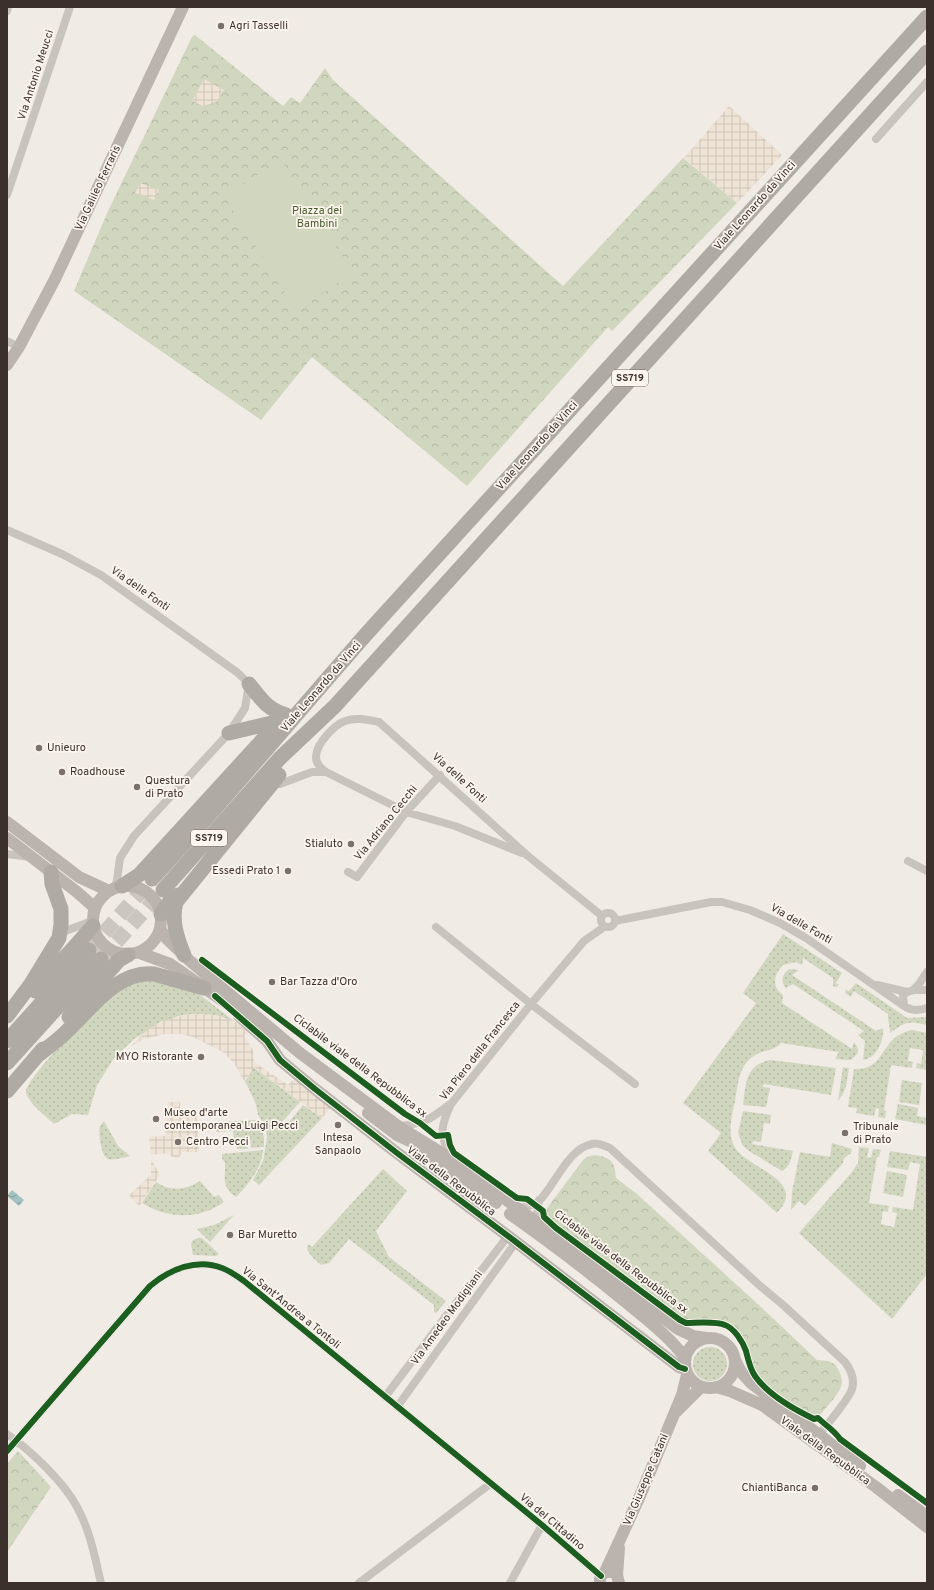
<svg xmlns="http://www.w3.org/2000/svg" width="934" height="1590" viewBox="0 0 934 1590" font-family="Overpass,sans-serif">
  <defs>
    <pattern id="grass-dots" width="8" height="8" patternUnits="userSpaceOnUse"><rect width="8" height="8" fill="#d1d6bf"/><path d="M2 2h.1M6 6h.1" fill="none" stroke="#b4b8a4" stroke-width="1.8" stroke-linecap="round"/></pattern>
    <pattern id="park-crowns" width="20" height="18" patternUnits="userSpaceOnUse"><rect width="20" height="18" fill="#d1d6bf"/><path d="M2 6a3 3 0 1 1 6 0M12 15a3 3 0 1 1 6 0" fill="none" stroke="#b4b8a4"/></pattern>
    <pattern id="plaza-grid" width="8" height="8" patternUnits="userSpaceOnUse"><rect width="8" height="8" fill="#eee3d5"/><path d="M0 4h8M4 0v8" fill="none" stroke="#cdc3b7"/></pattern>
    <pattern id="water-waves" width="16" height="10" patternUnits="userSpaceOnUse"><rect width="16" height="10" fill="#a1c2c1"/><path d="M0 5q4-4 8 0t8 0" fill="none" stroke="#849e9d"/></pattern>
  </defs>
  <rect width="100%" height="100%" fill="#f0ebe5"/>
  <path fill="url(#grass-dots)" d="M783 934 842 973 836 983 839 985 837 987 833 986V978L803 958 802 965 796 962 783 965C774 974 771 987 783 995L782 1003 852 1049 854 1042 857 1046 858 1053 851 1060 835 1059 839 1052 781 1043C772 1054 756 1047 744 1066 738 1076 737 1090 735 1101 732 1116 727 1131 734 1146 746 1169 809 1179 777 1213L708 1151 721 1133 683 1103 756 1003 743 993Z
    M789 969 799 970 792 975 876 1031 883 1028C884 1040 877 1059 863 1060L865 1041 858 1035 864 1031 793 984 786 988C780 981 782 975 789 969Z
    M141 977 190 987 234 1021 216 1015 190 1014 178 1016 135 1038 114 1058 97 1085 88 1115 72 1114 54 1124C47 1117 27 1102 26 1092 25 1078 104 999 119 988 125 983 134 981 141 977Z
    M856 983 907 1018 927 1017V1025C908 1020 905 1022 890 1033 890 1026 888 1022 888 1014L854 991 851 997 845 993 846 990 849 991Z
    M912 1030 927 1033V1070L916 1068 917 1063 921 1064 923 1050 910 1048 908 1061 913 1062 912 1068 891 1065 884 1110 886 1111 885 1118 878 1117 879 1109 876 1108 874 1116 856 1113 857 1108 848 1107 854 1069C881 1070 880 1049 897 1036 902 1033 907 1031 912 1030Z
    M770 1060 836 1068 831 1095 764 1084 763 1087 770 1088 766 1107 743 1105C746 1084 745 1065 770 1060Z
    M253 1067 300 1102 282 1122 286 1126 303 1105 322 1118 259 1185 253 1180 263 1161 267 1138 265 1125 258 1115 256 1104 245 1081 248 1077Z
    M843 1067 849 1068C847 1080 847 1091 838 1101Z
    M902 1080 922 1083 919 1105 899 1102Z
    M898 1104 918 1108 917 1116 927 1118V1125L895 1119Z
    M743 1111 771 1115 770 1124 764 1123 761 1142 753 1141 752 1144 793 1151C791 1158 790 1167 782 1171L749 1151 743 1146 738 1133Z
    M257 1120 260 1121 264 1138V1147L251 1148 250 1137 234 1138 233 1131 216 1132 215 1122Z
    M104 1121 118 1146 130 1156C123 1157 116 1161 108 1159 101 1156 98 1133 100 1126 101 1124 103 1123 104 1121Z
    M247 1140 248 1149H237L236 1141Z
    M832 1143 852 1149 851 1153 844 1158 843 1163 805 1206 799 1201 791 1210 792 1192 800 1152 830 1157Z
    M859 1147 869 1148 867 1157 871 1158 873 1149 881 1150 879 1157H877L869 1203 889 1206 888 1212 883 1211 881 1224 894 1227 897 1213 892 1212 893 1207 913 1210 920 1164 910 1162 908 1170 887 1167 890 1151 927 1157V1274L892 1319 799 1233 852 1172 858 1163Z
    M263 1150C262 1168 248 1185 236 1197 220 1185 226 1178 225 1162L222 1159V1154Z
    M383 1169 407 1191 376 1231 389 1257 446 1301 436 1313 434 1312V1305L349 1239 329 1263 321 1265C315 1259 304 1252 308 1244L312 1247Z
    M887 1171 907 1175 903 1197 883 1193Z
    M200 1181 214 1197 219 1195 224 1202C199 1220 168 1219 142 1203L156 1182C170 1192 186 1190 200 1181Z
    M234 1215 210 1242 197 1229 214 1225Z
    M199 1238H202L219 1254 216 1256 193 1255 191 1244 193 1240Z
    M693 1364a17 17 0 1 1 34 0a17 17 0 1 1-34 0Z"/>
  <path fill="url(#park-crowns)" d="M195 35 283 106 291 97 300 103 325 68 333 80 563 286 683 158 737 203 612 331 608 327 467 486 312 357 261 420 74 291 108 211 192 37Z
    M595 1155C611 1157 615 1162 616 1178L637 1194 761 1307 817 1360 828 1361 835 1364C838 1369 842 1375 842 1382 842 1392 824 1409 818 1418 802 1419 760 1388 753 1374 744 1356 746 1339 727 1326 723 1323 703 1321 698 1321 691 1320 687 1323 680 1320L556 1228 544 1217 545 1211 583 1160 587 1157Z
    M18 1451 51 1487 7 1552V1464Z"/>
  <path fill="#d1d6bf" d="M281 160 353 273 296 310 224 196Z"/>
  <path fill="url(#plaza-grid)" d="M204 79 224 90 216 102 203 106 192 101Z
    M729 106 782 155 737 203 684 158Z
    M140 183 159 190 154 200 135 193Z
    M190 1014 216 1015 234 1021 248 1032 244 1036 253 1050 254 1062 288 1085 294 1079 331 1108 322 1118 254 1067 250 1074 244 1081 234 1063 226 1055 227 1054 193 1037 180 1034H165L144 1039 131 1046 145 1032 161 1021Z
    M168 1102H180L181 1117 197 1116 199 1152H182L179 1157 176 1158 171 1156 169 1153 151 1155 149 1137 166 1136 165 1118H169Z
    M151 1159 160 1175 139 1206 129 1195 151 1175Z"/>
  <path fill="url(#water-waves)" d="M12 1190 24 1200 19 1206 7 1196Z"/>
  <g fill="none" stroke-linecap="round" stroke-linejoin="round">
    <path stroke="#ccc6c0" stroke-width="15" stroke-dasharray="15 8" stroke-linecap="butt" d="M89 950 152 879
      M101 959 163 890"/>
    <path stroke="#c9c3be" stroke-width="8" d="M7 11 8 7
      M876 139 927 82
      M7 195 70 7
      M7 341 19 347
      M7 530 62 554 101 575 238 673 249 684 245 708 229 733 134 836 120 858 117 880 115 888
      M326 772C321 768 316 764 316 757 316 744 334 725 345 721 356 717 368 720 379 722L528 856 602 916
      M272 781 280 784 312 772H326L406 812 455 826 522 853
      M7 854 30 857
      M908 861 927 871
      M348 872 357 877 406 812 440 775
      M601 920a7 7 0 1 1 14 0a7 7 0 1 1-14 0Z
      M615 921 711 902H722L750 910 780 923 806 938 904 1006
      M436 927 531 1004 635 1084
      M60 933 92 921
      M877 985 907 992
      M913 990 919 984 927 972
      M927 990H914L907 992 903 995 904 1006C911 1011 918 1011 927 1008
      M398 1126C422 1124 430 1120 449 1105
      M450 1158C440 1134 440 1127 451 1104L531 1004 584 941 604 927
      M539 1200 537 1213 539 1224
      M517 1208C524 1207 534 1206 540 1200 555 1184 569 1148 592 1144 598 1142 604 1146 610 1148L759 1285 782 1304 845 1362C851 1370 855 1379 852 1389 848 1401 827 1424 819 1435
      M385 1397 440 1324 508 1236
      M397 1407 516 1242
      M7 1434C30 1450 64 1482 77 1507 90 1530 95 1558 101 1583
      M7 1451 150 1286C170 1269 197 1258 222 1268 230 1271 237 1276 244 1281L542 1525 601 1576
      M359 1583 490 1484
      M510 1583 542 1525"/>
    <path stroke="#bab3ae" stroke-width="12" d="M7 365 19 347 55 279 183 7
      M7 822 79 877 109 891
      M7 838 77 892 95 908
      M93 920a34 34 0 1 1 68 0a34 34 0 1 1-68 0Z
      M160 929 167 939 190 961 300 1053 398 1126 450 1158 614 1280 678 1329 693 1336 706 1338
      M140 953 170 964 249 1019
      M239 1016 267 1041 280 1060 315 1089 397 1153 516 1242 679 1367 685 1369
      M368 1113 397 1135 410 1141 496 1203
      M510 1214C550 1242 589 1272 627 1303 647 1320 670 1337 685 1358
      M685 1363a25 25 0 1 1 50 0a25 25 0 1 1-50 0Z
      M735 1360 741 1372 751 1383 860 1466
      M716 1387 730 1391 762 1405 876 1487 927 1527
      M676 1412 701 1387
      M898 1495 927 1516
      M619 1548 617 1575 619 1583
      M605 1572 640 1496 682 1395 687 1375
      M600 1583C599 1576 604 1571 611 1572"/>
    <path stroke="#afaaa4" stroke-width="15" d="M249 684C261 699 267 709 286 715
      M229 733 280 721
      M152 879C226 798 296 714 369 631L927 17
      M122 886 139 875 267 735
      M163 890 280 758 335 706 927 52
      M161 914 170 901 178 895
      M184 955C177 938 171 920 176 902L279 775
      M35 991 93 926
      M7 1016 31 984 59 938 61 925V909L52 884 51 872
      M69 1017 119 960 128 955
      M7 1041 89 950
      M37 1056C47 1048 57 1041 66 1032 90 1010 117 970 154 974L204 988
      M7 1063 101 959
      M7 1091 43 1049"/>
    <g stroke="#fbf5ee" stroke-width="8">
      <path id="cycleway" d="M202 960 405 1114 420 1123 436 1136 448 1135 450 1145 454 1153 517 1198 527 1199 543 1211 544 1217 556 1228 680 1320 686 1323C696 1323 716 1321 725 1325 734 1328 743 1342 746 1351 748 1359 750 1369 755 1376 768 1395 793 1409 814 1419L818 1418C826 1426 833 1429 840 1439L927 1503
        M215 996 267 1041 280 1060 315 1089 397 1153 516 1242 679 1367 685 1369
        M7 1451 150 1286C170 1269 197 1258 222 1268 230 1271 237 1276 244 1281L542 1525 601 1576"/>
    </g>
    <use href="#cycleway" stroke="#1b5e20" stroke-width="6"/>
  </g>
  <g fill="#7a716c" stroke="#fbf5ee" stroke-width="1.5">
    <circle cx="221" cy="26" r="4"/>
    <circle cx="39" cy="748" r="4"/>
    <circle cx="62" cy="772" r="4"/>
    <circle cx="137" cy="787" r="4"/>
    <circle cx="351" cy="844" r="4"/>
    <circle cx="288" cy="871" r="4"/>
    <circle cx="272" cy="982" r="4"/>
    <circle cx="201" cy="1057" r="4"/>
    <circle cx="156" cy="1119" r="4"/>
    <circle cx="338" cy="1125" r="4"/>
    <circle cx="845" cy="1133" r="4"/>
    <circle cx="178" cy="1142" r="4"/>
    <circle cx="230" cy="1235" r="4"/>
    <circle cx="815" cy="1488" r="4"/>
  </g>
  <g text-anchor="middle" dominant-baseline="central" stroke-width="3.5" stroke-linejoin="round" paint-order="stroke">
    <g fill="#fbf5ee" stroke="#756b66" stroke-width="1">
      <rect x="612" y="370" width="36" height="16" rx="3"/>
      <rect x="191" y="830" width="36" height="16" rx="3"/>
    </g>
    <g font-size="10" font-weight="bold" fill="#3b302b">
      <text x="630" y="378">SS719</text>
      <text x="209" y="838">SS719</text>
    </g>
    <g font-size="11" fill="#3b302b" stroke="#fbf5ee" text-anchor="start">
      <text x="229" y="26">Agri Tasselli</text>
      <text x="47" y="748">Unieuro</text>
      <text x="70" y="772">Roadhouse</text>
      <text x="145" y="781">Questura<tspan x="145" dy="13">di Prato</tspan></text>
      <text x="343" y="844" text-anchor="end">Stialuto</text>
      <text x="280" y="871" text-anchor="end">Essedi Prato 1</text>
      <text x="280" y="982">Bar Tazza d'Oro</text>
      <text x="193" y="1057" text-anchor="end">MYO Ristorante</text>
      <text x="164" y="1113">Museo d'arte<tspan x="164" dy="13">contemporanea Luigi Pecci</tspan></text>
      <text x="853" y="1127">Tribunale<tspan x="853" dy="13">di Prato</tspan></text>
      <text x="338" y="1138" text-anchor="middle">Intesa<tspan x="338" dy="13">Sanpaolo</tspan></text>
      <text x="186" y="1142">Centro Pecci</text>
      <text x="238" y="1235">Bar Muretto</text>
      <text x="807" y="1488" text-anchor="end">ChiantiBanca</text>
    </g>
    <g font-size="11" fill="#3b302b" stroke="#fbf5ee">
      <text transform="translate(36 75) rotate(-72)">Via Antonio Meucci</text>
      <text transform="translate(98 188) rotate(-65)">Via Galileo Ferraris</text>
      <text transform="translate(755 206) rotate(-48)">Viale Leonardo da Vinci</text>
      <text transform="translate(537 446) rotate(-48)">Viale Leonardo da Vinci</text>
      <text transform="translate(140 589) rotate(35)">Via delle Fonti</text>
      <text transform="translate(321 687) rotate(-49)">Viale Leonardo da Vinci</text>
      <text transform="translate(459 778) rotate(42)">Via delle Fonti</text>
      <text transform="translate(386 823) rotate(-51)">Via Adriano Cecchi</text>
      <text transform="translate(801 924) rotate(30)">Via delle Fonti</text>
      <text transform="translate(480 1051) rotate(-52)">Via Piero della Francesca</text>
      <text transform="translate(360 1066) rotate(37)">Ciclabile viale della Repubblica sx</text>
      <text transform="translate(451 1181) rotate(37)">Viale della Repubblica</text>
      <text transform="translate(621 1262) rotate(37)">Ciclabile viale della Repubblica sx</text>
      <text transform="translate(291 1308) rotate(39)">Via Sant'Andrea a Tontoli</text>
      <text transform="translate(447 1318) rotate(-54)">Via Amedeo Modigliani</text>
      <text transform="translate(825 1451) rotate(36)">Viale della Repubblica</text>
      <text transform="translate(646 1480) rotate(-67)">Via Giuseppe Catani</text>
      <text transform="translate(552 1522) rotate(40)">Via del Cittadino</text>
    </g>
    <g font-size="11" fill="#4a5a2e" stroke="#fbf5ee">
      <text x="317" y="211">Piazza dei<tspan x="317" dy="13">Bambini</tspan></text>
    </g>
  </g>
  <rect width="934" height="1590" fill="none" stroke="#3b302b" stroke-width="16"/>
</svg>
